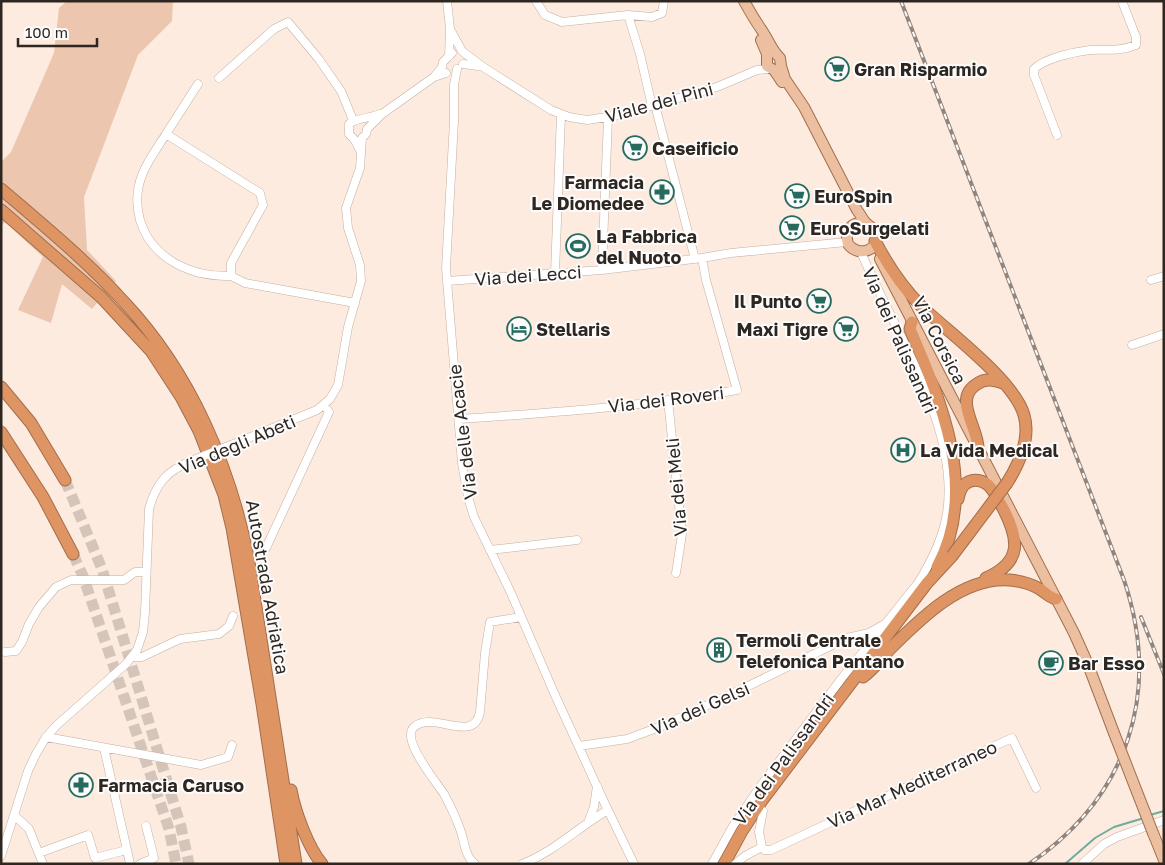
<svg xmlns="http://www.w3.org/2000/svg" width="1165" height="865" viewBox="0 0 1165 865" font-family="'Golos Text',sans-serif">
  <rect width="100%" height="100%" fill="#fdebdf"/>
  <path fill="#ecc6ae" d="M67 1H173L172 21 138 55 84 197 87 250 116 281 92 309 62 284 51 323 18 310 43 257 6 223 1 224V162L11 152 54 53 59 8Z"/>
  <g fill="none" stroke-linecap="round" stroke-linejoin="round">
    <path stroke="#70ac9c" stroke-width="2" d="M1150 815 1164 811
      M1065 864 1095 838 1114 827 1144 818"/>
    <path stroke="#d4c4b9" stroke-width="11" stroke-dasharray="11 5.5" stroke-linecap="butt" d="M65 480 102 569 181 827 189 864
      M73 554 83 576 169 829 176 864"/>
    <g stroke="#c4afa2" stroke-width="9">
      <path id="minor" d="M447 1 450 29 449 56
        M536 1 545 15 562 22 628 15 652 17 662 13 664 1
        M628 15 640 54 652 106
        M450 29 462 51 483 67 551 110 569 117 587 120 620 115 717 87 757 70 769 69
        M463 64 478 66
        M457 69 454 85V121L446 268 462 463 468 497 474 517 511 593 555 695 605 804 634 864
        M434 77 442 67 443 62 452 53
        M219 78 274 29 288 22 318 58 341 91 353 120
        M198 84 166 134 260 193 263 205 231 263V276L245 283 355 303
        M655 105 695 259
        M166 134C156 150 143 167 139 185 136 197 137 209 140 220 152 260 192 277 231 276
        M1057 135 1034 75V69C1045 58 1074 52 1090 50 1107 49 1119 52 1136 45V37L1122 1
        M360 150 354 139 349 134V124C355 118 371 118 380 114
        M602 270 608 118
        M555 273 561 115
        M1151 280 1164 276
        M447 281 602 270 702 258 731 253 847 242
        M1132 345 1164 334
        M668 400 682 534 676 573
        M459 419C550 413 647 406 737 390L706 280 702 258
        M236 443 317 410 330 399 338 385 348 327 361 281 360 265 348 228 346 208 360 168 362 138 366 134 367 129 382 114 434 77 446 73
        M266 548 329 412 324 405
        M490 550 577 540
        M5 652 16 651 22 642 29 624 39 607 56 587 71 580H124L135 572H146
        M132 657H142L180 639 219 634 229 626 233 616
        M46 737 201 765 228 757 232 745
        M579 746 627 739 662 726 740 690 847 638 869 633 883 625
        M14 815 29 829 43 864
        M589 820 594 807 597 786
        M762 847 764 850H771L1012 738 1036 788
        M762 847 759 832 763 811
        M127 850 130 864
        M39 853 88 835 95 858 127 850 104 748
        M1 856 28 771 36 754 46 737 57 725 126 664 137 650 143 632 145 612 149 509C156 483 167 471 191 461
        M140 864 154 858 146 826
        M475 864C464 856 465 841 460 829 456 818 450 805 444 794 437 783 400 739 414 727 433 710 474 745 480 712L485 653 490 622 521 617
        M522 864C554 852 578 827 608 810
        M712 864 733 826 762 784 842 678 918 583C931 562 943 539 947 513 960 427 893 329 861 252
        M735 864 745 856 762 847
        M1082 864 1104 844 1117 837 1164 820"/>
    </g>
    <g stroke="#a16e4c" stroke-width="12">
      <path id="major" d="M744 1C750 12 756 22 763 32 769 41 772 51 780 58L781 66 785 79 804 107 857 210C860 214 863 220 866 223 869 226 873 227 875 232 882 249 859 259 848 244 844 231 852 220 866 224
        M761 40 767 54V66L774 70 782 82
        M880 259 1074 633 1087 662 1114 733
        M1153 833 1164 860"/>
    </g>
    <g stroke="#a16e4c" stroke-width="13">
      <path id="highway" d="M1 189C43 225 87 261 124 302 191 373 231 468 249 562L296 864
        M1 210 101 297 151 351 181 397 199 431 224 495 232 528 262 704 286 864
        M875 241C887 264 902 287 921 306 948 332 1014 380 1024 415 1031 439 1019 464 1007 483
        M912 322 910 329C941 401 979 490 937 567
        M1 387 31 423 65 480
        M1 432 43 497 73 554
        M978 449C979 429 952 399 977 384 985 378 994 380 1003 383
        M958 499C959 494 960 489 964 485 972 477 985 480 991 488 996 494 999 502 1003 508 1019 539 1023 562 986 578
        M863 677C874 669 881 659 890 649 921 618 963 576 1010 580 1021 581 1031 584 1040 589 1046 593 1049 597 1056 599
        M291 790C295 812 308 847 322 864
        M724 864 742 831 763 799 927 583 952 556"/>
    </g>
    <use href="#minor" stroke="#fff" stroke-width="8"/>
    <use href="#major" stroke="#ecbfa1" stroke-width="10"/>
    <use href="#highway" stroke="#df9463" stroke-width="11"/>
    <g stroke="#92857d" stroke-width="4">
      <path id="rail" d="M901 1 1124 580C1162 693 1128 797 1029 864
        M1141 617 1164 674"/>
    </g>
    <use href="#rail" stroke="#fcfcfc" stroke-width="2" stroke-dasharray="5.5" stroke-linecap="butt"/>
    <g stroke="#c4afa2" stroke-width="9" stroke-linecap="butt">
      <path id="minor-bridge" d="M191 461 236 443"/>
    </g>
    <g stroke="#a16e4c" stroke-width="12" stroke-linecap="butt">
      <path id="major-bridge" d="M1114 733 1153 833"/>
    </g>
    <g stroke="#a16e4c" stroke-width="13" stroke-linecap="butt">
      <path id="highway-bridge" d="M952 556 1007 483"/>
    </g>
    <use href="#minor-bridge" stroke="#fff" stroke-width="8"/>
    <use href="#major-bridge" stroke="#ecbfa1" stroke-width="10"/>
    <use href="#highway-bridge" stroke="#df9463" stroke-width="11"/>
  </g>
  <defs>
    <g id="supermarket-ring" transform="scale(1.25)"><circle r="9.5" fill="#fcfcfc" stroke="#266b5e" stroke-width="1.5"/><path d="M-6-5.5h2.5l.6 2H6L4.5 2H-2.5L-4.4-4H-6ZM-1.5 3.2a1.3 1.3 0 1 0 .1 0ZM3 3.2a1.3 1.3 0 1 0 .1 0Z" fill="#266b5e"/></g>
    <g id="pharmacy-ring" transform="scale(1.25)"><circle r="9.5" fill="#fcfcfc" stroke="#266b5e" stroke-width="1.5"/><path d="M-2-6h4v4h4v4h-4v4h-4v-4h-4v-4h4Z" fill="#266b5e"/></g>
    <g id="stadium-ring" transform="scale(1.25)"><circle r="9.5" fill="#fcfcfc" stroke="#266b5e" stroke-width="1.5"/><path d="M0-5a6.5 5 0 1 0 0 10a6.5 5 0 1 0 0-10ZM-3.5-1.8h7v3.6h-7Z" fill="#266b5e"/></g>
    <g id="hotel-ring" transform="scale(1.25)"><circle r="9.5" fill="#fcfcfc" stroke="#266b5e" stroke-width="1.5"/><path d="M-6-4.5h1.5V1H6V5H4.5V3h-9V5H-6ZM-4 0a1.8 1.8 0 1 1 3.6 0ZM.5 0V-2.5h3Q6-2.5 6 0Z" fill="#266b5e"/></g>
    <g id="hospital-ring" transform="scale(1.25)"><circle r="9.5" fill="#fcfcfc" stroke="#266b5e" stroke-width="1.5"/><path d="M-5-5h3v3.5h4V-5h3V5h-3V1.5h-4V5h-3Z" fill="#266b5e"/></g>
    <g id="building-ring" transform="scale(1.25)"><circle r="9.5" fill="#fcfcfc" stroke="#266b5e" stroke-width="1.5"/><path d="M-4-6H4V6H1V3H-1V6H-4ZM-2.5-4.3h1.7v1.8h-1.7ZM.8-4.3h1.7v1.8H.8ZM-2.5-1h1.7V.8h-1.7ZM.8-1h1.7V.8H.8Z" fill="#266b5e"/></g>
    <g id="cafe-ring" transform="scale(1.25)"><circle r="9.5" fill="#fcfcfc" stroke="#266b5e" stroke-width="1.5"/><path d="M-5.5-4.5H6V0H3Q3 3.5 0 3.5H-2.5Q-5.5 3.5-5.5 0ZM3-3.2v2h1.7v-2ZM-6 4.5H4V6H-6Z" fill="#266b5e"/></g>
  </defs>
  <g fill-rule="evenodd">
    <use href="#supermarket-ring" x="837" y="69"/>
    <use href="#supermarket-ring" x="635" y="148"/>
    <use href="#pharmacy-ring" x="662" y="192"/>
    <use href="#supermarket-ring" x="797" y="196"/>
    <use href="#supermarket-ring" x="792" y="228"/>
    <use href="#stadium-ring" x="578" y="246"/>
    <use href="#supermarket-ring" x="819" y="301"/>
    <use href="#hotel-ring" x="519" y="329"/>
    <use href="#supermarket-ring" x="846" y="329"/>
    <use href="#hospital-ring" x="903" y="450"/>
    <use href="#building-ring" x="719" y="650"/>
    <use href="#cafe-ring" x="1051" y="663"/>
    <use href="#pharmacy-ring" x="81" y="785"/>
  </g>
  <g text-anchor="middle" dominant-baseline="central" stroke-width="4" stroke-linejoin="round" paint-order="stroke">
    <g font-size="18" font-weight="bold" fill="#2e2621" stroke="#fcfcfc" text-anchor="start">
      <text x="854" y="69">Gran Risparmio</text>
      <text x="652" y="148">Caseificio</text>
      <text x="644" y="182" text-anchor="end">Farmacia<tspan x="644" dy="21">Le Diomedee</tspan></text>
      <text x="814" y="196">EuroSpin</text>
      <text x="810" y="228">EuroSurgelati</text>
      <text x="596" y="236">La Fabbrica<tspan x="596" dy="21">del Nuoto</tspan></text>
      <text x="802" y="301" text-anchor="end">Il Punto</text>
      <text x="536" y="329">Stellaris</text>
      <text x="828" y="329" text-anchor="end">Maxi Tigre</text>
      <text x="920" y="450">La Vida Medical</text>
      <text x="736" y="640">Termoli Centrale<tspan x="736" dy="21">Telefonica Pantano</tspan></text>
      <text x="1068" y="663">Bar Esso</text>
      <text x="98" y="785">Farmacia Caruso</text>
    </g>
    <g font-size="18" fill="#2e2621" stroke="#fcfcfc">
      <text transform="translate(659 102) rotate(-15)">Viale dei Pini</text>
      <text transform="translate(528 275) rotate(-4)">Via dei Lecci</text>
      <text transform="translate(900 340) rotate(66)">Via dei Palissandri</text>
      <text transform="translate(940 340) rotate(63)">Via Corsica</text>
      <text transform="translate(666 399) rotate(-7)">Via dei Roveri</text>
      <text transform="translate(462 432) rotate(-97)">Via delle Acacie</text>
      <text transform="translate(237 444) rotate(-23)">Via degli Abeti</text>
      <text transform="translate(676 487) rotate(-95)">Via dei Meli</text>
      <text transform="translate(268 587) rotate(80)">Autostrada Adriatica</text>
      <text transform="translate(700 708) rotate(-24)">Via dei Gelsi</text>
      <text transform="translate(783 759) rotate(-54)">Via dei Palissandri</text>
      <text transform="translate(912 784) rotate(-25)">Via Mar Mediterraneo</text>
    </g>
  </g>
  <rect width="1165" height="865" fill="none" stroke="#2e2621" stroke-width="5"/>
  <path d="M18 38v8h79v-8" fill="none" stroke="#2e2621" stroke-width="2.5"/>
  <text x="25" y="38" font-size="15" fill="#2e2621" stroke="#fcfcfc" stroke-width="4" paint-order="stroke">100 m</text>
</svg>
